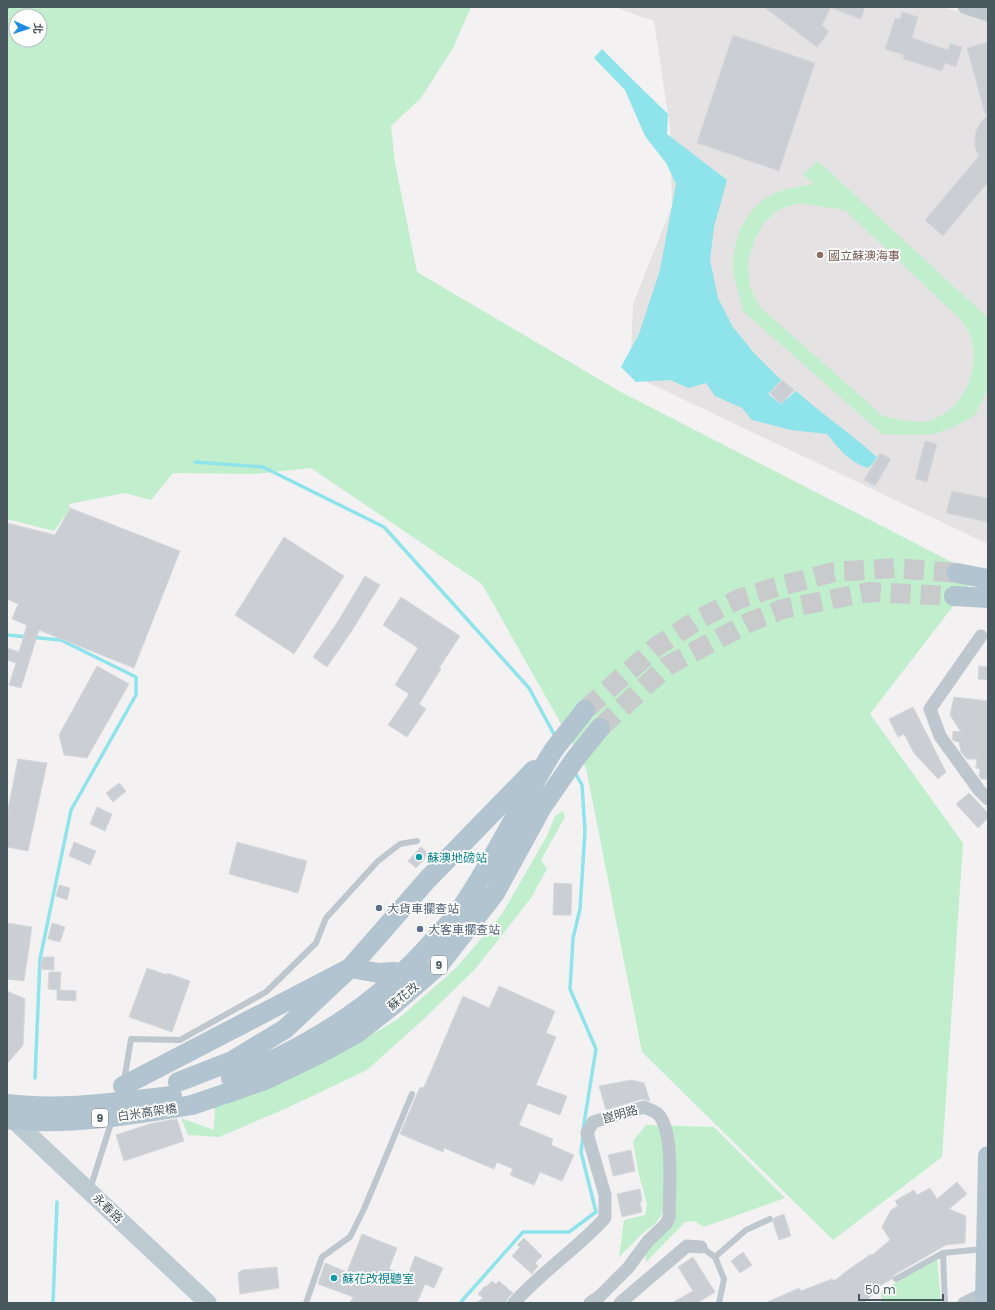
<svg xmlns="http://www.w3.org/2000/svg" width="995" height="1310" viewBox="0 0 995 1310" font-family="Poppins,'Noto Sans TC',sans-serif">
  <rect width="100%" height="100%" fill="#f3f1f1"/>
  <path fill="#e4e2e3" d="M614 7H943L988 21V544L630 374 633 304 672 206 670 128 654 21Z"/>
  <path fill="#c1efcd" fill-rule="evenodd" d="M7 7H471L453 48 421 98 391 126 395 163 417 272 619 391 977 575 870 714 963 843 942 1157 833 1240 642 1052 586 768 482 584 311 468 255 474 173 473 151 500 125 493 69 504 70 508 54 531 7 519ZM16 16H40V40H16Z
    M818 161 988 318V388L975 415 954 427 935 434 907 435 882 434 743 311C739 295 733 279 733 263 734 233 749 203 778 192 789 188 802 186 814 184L803 175ZM799 203 845 210 958 317C962 322 968 328 970 335 982 368 964 411 928 421 914 424 897 419 883 416L759 306 750 287 748 262 755 238 765 222 778 210Z
    M563 811 565 817 541 860 547 869 531 898 476 968 426 1017 367 1070 287 1108 219 1137 188 1135 181 1118 214 1130 215 1103 320 1064 397 1020 456 968 502 914 547 836 555 816Z
    M646 1125 714 1127 785 1198 704 1227 694 1221 685 1222 646 1262 645 1254 657 1238 676 1202V1169L670 1142 663 1157 667 1179 664 1205 661 1216 654 1225 643 1233 619 1257 624 1220 645 1215 647 1204 639 1175 633 1141Z
    M937 1258 941 1303H882L881 1292Z"/>
  <path fill="#8fe4eb" d="M602 49 635 82 668 114 667 134 727 180 714 227 710 260 718 298 733 327 754 353 781 380 768 394 781 404 796 391C822 414 851 434 877 457L873 463 868 468C849 462 839 449 827 434L791 430 752 420 742 408 715 396 706 383 689 388 670 380 636 382 621 367 639 334 660 270 676 184 666 163 645 136 625 90 594 58Z"/>
  <g fill="none" stroke-linecap="round" stroke-linejoin="round">
    <path stroke="#8fe4eb" stroke-width="3.5" d="M195 462 263 467 384 527 529 688 555 736
      M7 635 61 640 136 677V695L71 810 40 959 35 1078
      M574 771 582 785 585 831 580 909 573 938 570 989 596 1049 583 1130
      M53 1303 57 1202
      M460 1303 523 1232H569L596 1212 581 1152 583 1136"/>
  </g>
  <path fill="#cbcfd3" stroke="#d5d8dc" d="M764 7H831L822 25 829 32 817 47Z
    M832 7H865L861 19 831 8Z
    M902 12 918 17 912 38 948 50 950 43 962 47 956 67 945 63 942 71 903 59 904 55 885 49 895 18 900 19Z
    M733 35 815 63 779 171 697 143Z
    M988 42V114H985L967 48Z
    M988 114V182L943 236 925 220 979 156 975 148V139L976 131 980 123Z
    M782 380 794 390 781 404 770 393Z
    M925 441 937 444 927 482 915 479Z
    M880 453 891 459 875 486 864 480Z
    M952 491 988 498V522L946 513Z
    M70 508 180 551 134 668 39 630 21 688 9 685 16 663 7 660V648L19 652 27 625 12 619 18 604 7 599V523L55 535Z
    M284 537 344 576 294 654 235 615Z
    M365 576 380 585 351 632 327 667 313 657 337 623Z
    M401 597 460 636 439 668 441 669 419 704 426 709 407 737 388 725 409 694 395 685 418 648 383 625Z
    M97 666 129 684 87 758 64 755 59 735Z
    M979 666 988 667V680L978 679Z
    M954 697 988 701V779H981L979 776 980 769 976 768 977 759H967L961 752 959 742 954 741 952 739 953 731 961 732 950 715Z
    M913 707 946 772 938 779 914 753 904 734 898 737 889 719Z
    M18 759 47 763 28 851 7 847V814Z
    M119 783 126 791 113 802 106 793Z
    M969 793 988 813V818L978 828 956 804Z
    M97 807 112 814 105 831 90 824Z
    M74 842 96 851 90 865 69 856Z
    M237 842 307 861 298 893 229 874Z
    M421 847 429 854 416 868 408 861Z
    M554 883 572 884 571 915H553Z
    M59 885 70 888 67 900 56 896Z
    M7 923 32 927 24 981 7 979Z
    M52 923 65 927 60 942 48 939Z
    M43 957H54V970L40 969Z
    M147 968 167 975V973L190 981 172 1032 129 1017Z
    M49 972H61L60 990 76 991V1001L57 1000V990L48 989Z
    M499 986 555 1011 546 1033 556 1037 536 1085 567 1096 560 1115 528 1103 519 1125 553 1139 551 1145 574 1155 562 1181 540 1172 534 1185 510 1175 513 1169 497 1162 494 1169 444 1148 443 1152 400 1134 420 1087 423 1088 425 1085 463 996 489 1008Z
    M7 991 25 999 23 1045 7 1064Z
    M631 1080 644 1083 650 1101 642 1099 606 1110 599 1086Z
    M177 1119 184 1141 124 1161 116 1135 153 1123Z
    M631 1150 635 1171 613 1176 608 1155Z
    M957 1182 967 1194 949 1209 966 1216 965 1243 946 1245 894 1275 892 1279 876 1288 877 1290 864 1303H765L799 1288 801 1291 832 1279 834 1281 848 1270 871 1254V1256L890 1240 882 1227 891 1210 898 1206 895 1201 914 1190 917 1195 930 1188 937 1199Z
    M640 1189 642 1201 640 1202 642 1212 622 1217 617 1194Z
    M784 1214 791 1236 779 1240 773 1222 774 1218Z
    M362 1234 397 1248 389 1269 407 1277 415 1256 443 1268 434 1288 425 1284 417 1303H350L353 1297 318 1284 325 1263 347 1272Z
    M524 1238 542 1256 535 1263 538 1266 532 1274 512 1256 520 1247 517 1245Z
    M743 1252 752 1265 740 1273 731 1261Z
    M693 1257 715 1292 697 1303H672L693 1291 678 1267Z
    M277 1267 279 1288 240 1294 238 1273 242 1270Z
    M492 1281 496 1284 499 1281 513 1293 508 1298 506 1303H476L483 1298 478 1294 485 1286 486 1287Z"/>
  <g fill="none" stroke-linecap="round" stroke-linejoin="round">
    <path stroke="#c8cacc" stroke-width="20" stroke-dasharray="20 10" stroke-linecap="butt" d="M585 710 656 647 699 619 739 599 776 587 834 572 896 568 957 573
      M600 728 667 666 750 622 783 609 869 592 954 596"/>
    <path stroke="#7acd99" stroke-width="2" stroke-dasharray="3 2" stroke-linecap="butt" d="M7 10 8 7"/>
    <path stroke="#bdc7cd" stroke-width="6" d="M124 1081 131 1039 180 1040 266 992 316 943 326 918 378 861 400 844 417 841
      M90 1189 112 1120
      M701 1247 715 1257 724 1279 719 1303
      M943 1253 945 1303
      M715 1257 746 1230 770 1219
      M896 1279 943 1253 983 1249
      M306 1303 322 1257 350 1237 364 1209 412 1094"/>
    <path stroke="#bdc7cd" stroke-width="13" d="M964 7 988 15
      M981 636 930 709 940 736 979 790 988 799
      M514 1303C541 1272 577 1249 605 1218V1195L587 1133 593 1122 644 1107C648 1109 655 1111 658 1114 675 1132 669 1194 669 1218L666 1224 648 1241 628 1268 599 1297 590 1303
      M620 1303 687 1246 701 1247
      M964 1303 985 1293"/>
    <path stroke="#bdcad2" stroke-width="18" d="M7 1114 208 1303"/>
    <path stroke="#b1c4cf" stroke-width="20" d="M957 573 988 579
      M954 596 988 598
      M231 1078C308 1048 379 1003 434 940 442 931 451 922 458 913 494 861 520 804 553 751 563 737 575 724 585 710
      M178 1082 232 1061 285 1029 350 968 427 880 534 770
      M123 1086 350 968 379 973 395 972
      M192 1105 265 1080 319 1054 357 1033 393 1005 438 966 495 893 542 807 575 759 600 728
      M985 1303 988 1156"/>
    <path stroke="#b1c4cf" stroke-width="20" d="M7 1104C62 1111 118 1102 172 1096
      M7 1119C67 1126 133 1115 192 1105"/>
  </g>
  <circle fill="#8d6e63" stroke="#fff" stroke-width="1.5" cx="820" cy="255" r="4"/>
  <g fill="#0f9aa8" stroke="#fff" stroke-width="1.5">
    <circle cx="419" cy="857" r="4"/>
    <circle cx="334" cy="1278" r="4"/>
  </g>
  <g fill="#5c6f8a" stroke="#fff" stroke-width="1.5">
    <circle cx="379" cy="908" r="4"/>
    <circle cx="420" cy="929" r="4"/>
  </g>
  <g text-anchor="middle" dominant-baseline="central" stroke-width="3.5" stroke-linejoin="round" paint-order="stroke">
    <g fill="#fff" stroke="#80898e" stroke-width="1">
      <rect x="431" y="956" width="16" height="18" rx="3"/>
      <rect x="92" y="1109" width="16" height="18" rx="3"/>
    </g>
    <g font-size="11" font-weight="bold" fill="#49575e">
      <text x="439" y="965">9</text>
      <text x="100" y="1118">9</text>
    </g>
    <g font-size="12" fill="#785e54" stroke="#fff" text-anchor="start">
      <text x="828" y="255">國立蘇澳海事</text>
    </g>
    <g font-size="12" fill="#0d838f" stroke="#fff" text-anchor="start">
      <text x="427" y="857">蘇澳地磅站</text>
      <text x="342" y="1278">蘇花改視聽室</text>
    </g>
    <g font-size="12" fill="#4e5e75" stroke="#fff" text-anchor="start">
      <text x="387" y="908">大貨車攔查站</text>
      <text x="428" y="929">大客車攔查站</text>
    </g>
    <g font-size="12" fill="#49575e" stroke="#fff">
      <text transform="translate(403 996) rotate(-40)">蘇花改</text>
      <text transform="translate(147 1112) rotate(-8)">白米高架橋</text>
      <text transform="translate(620 1114) rotate(-16)">崑明路</text>
      <text transform="translate(108 1208) rotate(44)">永春路</text>
    </g>
  </g>
  <rect width="995" height="1310" fill="none" stroke="#49575e" stroke-width="16"/>
  <g transform="translate(28 28) rotate(93)"><circle r="19" fill="#ffffff" stroke="#b6bcbf"/>
  <path d="M0-3L7 15L0 10L-7 15Z" fill="#1d8ce2"/>
  <text y="-6" font-size="11" font-weight="bold" text-anchor="middle" fill="#49575e">北</text>
  </g>
  <path d="M859 1294v6h84v-6" fill="none" stroke="#49575e" stroke-width="2"/>
  <text x="865" y="1294" font-size="12" fill="#49575e" stroke="#ffffff" stroke-width="3" paint-order="stroke">50 m</text>
</svg>
